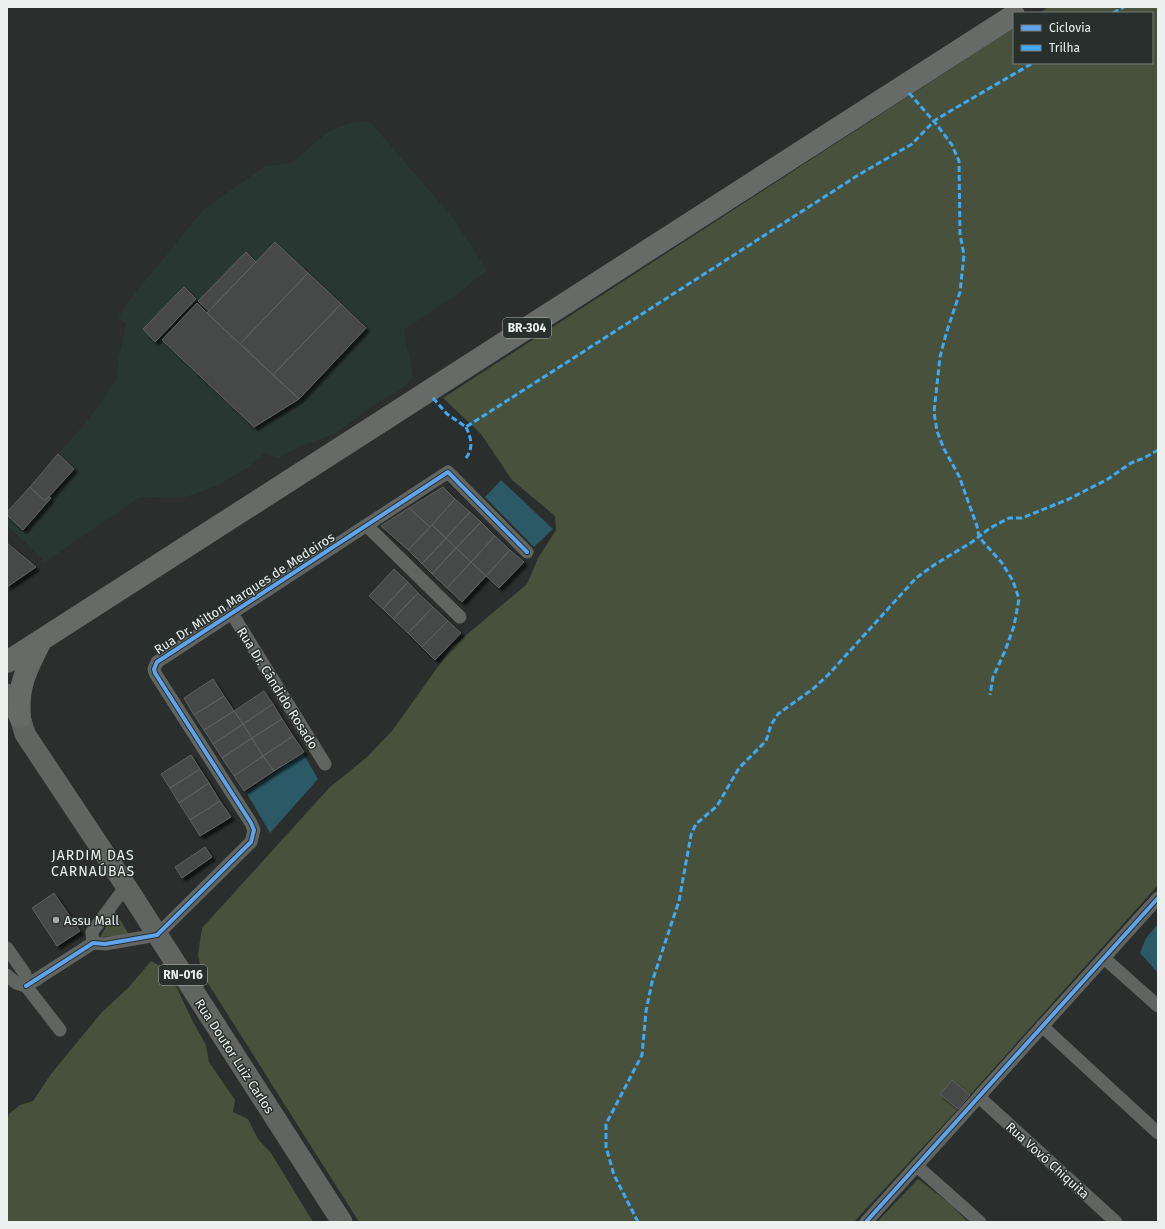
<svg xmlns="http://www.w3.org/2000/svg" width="1165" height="1229" font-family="'Fira Sans',sans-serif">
	<defs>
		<filter id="shadow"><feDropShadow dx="3.5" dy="3.5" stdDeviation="1" flood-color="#0009"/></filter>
	</defs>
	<rect width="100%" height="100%" fill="#2a2e2c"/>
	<path fill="#293732" d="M365 121 372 124 453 218 487 270 456 295 404 330 413 377 400 390 379 402 334 434 301 446 278 458 265 453 247 468 216 486 183 498 140 497 45 562 7 525V512L89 419 116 380 119 357 126 324 118 318 128 302 203 210 265 166 291 163 329 131 348 124Z"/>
	<path fill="#47513b" d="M1048 7H1158V885L970 1095 952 1080 940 1094 958 1109 854 1222H359L202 974 198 954 202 928 330 787 366 758 392 731 452 647 527 584 538 558 556 530 555 516 512 480 481 434 443 398 1014 28V63H1152V13H1039Z
		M115 911 129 935 100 937Z
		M151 961 161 966 167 977 163 983 176 986 192 1020 206 1045 209 1062 235 1100 233 1112 248 1119 258 1139 271 1153 313 1222H7V1120L9 1114 20 1105 33 1101 51 1074 102 1012 128 988Z
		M918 1179 949 1203 968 1222H877Z"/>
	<path fill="#2b5966" d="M501 480 553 529 534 547 485 497Z
		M303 753 318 779 270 833 246 792Z
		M1158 924V973L1140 953 1146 938Z"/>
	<path fill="#474a49" stroke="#5e6160" filter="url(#shadow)" d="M275 242 308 273 240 344 207 313Z
		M246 252 256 262 209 311 198 301Z
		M308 273 341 304 273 375 240 344Z
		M184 287 196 299 155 342 143 329Z
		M197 303 207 313 299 399 254 427 162 340Z
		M341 304 366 328 299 399 273 375Z
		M58 454 74 469 45 501 30 487Z
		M30 487 45 501 49 496 51 498 23 530 7 515V512Z
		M443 487 455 499 430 527 409 508Z
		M455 499 470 512 446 538 432 525Z
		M409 508 430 527 408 550 381 526Z
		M470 512 481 522 456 548 446 538Z
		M481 522 495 536 471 562 456 548Z
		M432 525 446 538 422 564 408 550Z
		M495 536 510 550 486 576 471 562Z
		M446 538 456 548 432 574 422 564Z
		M7 543 36 567 7 587Z
		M456 548 471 562 447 588 432 574Z
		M510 550 524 562 499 588 486 576Z
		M471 562 486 576 462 602 447 588Z
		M394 569 408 582 383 609 369 596Z
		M408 582 418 593 393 619 383 609Z
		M418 593 433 607 408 633 393 619Z
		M433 607 448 621 422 647 408 633Z
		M448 621 461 633 435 660 422 647Z
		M213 679 224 696 194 715 184 698Z
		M264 691 273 704 243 724 234 711Z
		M224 696 234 711 204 730 194 715Z
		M273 704 282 719 252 738 243 724Z
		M234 711 243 724 213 744 204 730Z
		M282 719 293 736 263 756 252 738Z
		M243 724 252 738 222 758 213 744Z
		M293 736 304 752 274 771 263 756Z
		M252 738 263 756 234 776 222 758Z
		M191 755 200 769 170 788 161 774Z
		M263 756 274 771 244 791 234 776Z
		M200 769 209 783 179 803 170 788Z
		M209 783 220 801 190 820 179 803Z
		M220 801 231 817 200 836 190 820Z
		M205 847 212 857 182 878 175 867Z
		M54 893 80 931 57 946 32 908Z
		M952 1080 970 1095 958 1109 940 1094Z"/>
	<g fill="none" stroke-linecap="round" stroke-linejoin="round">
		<path stroke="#606561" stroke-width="13" d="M367 526 460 617
			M231 612 325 764
			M93 943 92 932 126 886
			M7 948 25 974 26 986
			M1104 958 1158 1006
			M7 975 16 983 26 986 60 1030
			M26 986 93 943 105 944 157 935 251 842 254 830 251 823 155 673 154 669 157 662 448 472 527 552
			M1042 1026 1158 1133
			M979 1097 1116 1222
			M917 1166 980 1222
			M866 1222 1158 898"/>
		<path stroke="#606561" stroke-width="21" d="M7 694 20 717 25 734 126 886 342 1222"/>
		<path stroke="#666b68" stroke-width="22" d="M7 662 1014 15
			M20 717C17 686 27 668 41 641"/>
		<path stroke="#3fa9f5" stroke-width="3" stroke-dasharray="6 3" stroke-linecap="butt" d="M1113 13 1124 7
			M909 93 937 125 952 145 959 161 960 234 964 255 960 292 946 334 940 357 934 412 937 431 944 449 959 476 977 526 979 537 1002 563 1013 581 1019 599 1014 626 1005 651 993 677 990 695
			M433 398 447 414 466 427 860 174 912 144 934 121 952 110 1033 63
			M466 458C474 447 471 438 466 427
			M638 1222 614 1175 606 1147V1124L642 1055 646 1011 652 982 679 901 691 835 696 824 717 806 739 768 766 741 771 725 778 714 814 688 828 675 916 578 934 565 972 542 990 528 1009 518H1022L1069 499 1108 479 1131 463 1144 458 1158 450"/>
		<g stroke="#28302d" stroke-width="6">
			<path id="cycleway" d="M26 986 93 943 105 944 157 935 251 842 254 830 251 823 155 673 154 669 157 662 448 472 527 552
				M866 1222 1158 898"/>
		</g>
		<use href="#cycleway" stroke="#60a3ed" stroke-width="4"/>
	</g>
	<circle fill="#a8adab" stroke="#28302d" stroke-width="1.5" cx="56" cy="920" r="4"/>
	<g text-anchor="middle" stroke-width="3" stroke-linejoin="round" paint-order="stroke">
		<g fill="#28302d" stroke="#b1b7b5" stroke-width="1">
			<rect x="503" y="318" width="48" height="20" rx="3"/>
			<rect x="159" y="965" width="48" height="20" rx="3"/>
		</g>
		<g font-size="12" font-weight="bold" fill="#ecf1ef">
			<text x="527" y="332">BR-304</text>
			<text x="183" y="979">RN-016</text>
		</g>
		<g font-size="13" fill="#ecf1ef" stroke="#28302d">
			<text transform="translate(244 593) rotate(-33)" y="5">Rua Dr. Milton Marques de Medeiros</text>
			<text transform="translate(278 688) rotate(58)" y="5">Rua Dr. Cândido Rosado</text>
			<text transform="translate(235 1056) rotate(57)" y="5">Rua Doutor Luiz Carlos</text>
			<text transform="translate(1048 1160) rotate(42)" y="5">Rua Vovó Chiquita</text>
		</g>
		<g font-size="13" fill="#ecf1ef" stroke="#28302d" text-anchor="start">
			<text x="64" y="925">Assu Mall</text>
		</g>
		<g font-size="14" letter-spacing="1" fill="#ecf1ef" stroke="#28302d">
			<text x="93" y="860">JARDIM DAS<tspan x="93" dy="16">CARNAÚBAS</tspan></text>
		</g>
	</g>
	<rect width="1165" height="1229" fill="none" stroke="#ecf1ef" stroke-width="16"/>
	<rect x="1013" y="12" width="140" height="52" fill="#28302d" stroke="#767d7b"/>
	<rect x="1021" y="25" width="20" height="6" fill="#60a3ed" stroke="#767d7b"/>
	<text x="1049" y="32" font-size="12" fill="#ecf1ef">Ciclovia</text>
	<rect x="1021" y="45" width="20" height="6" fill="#3fa9f5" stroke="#767d7b"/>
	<text x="1049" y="52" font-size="12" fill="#ecf1ef">Trilha</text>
</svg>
